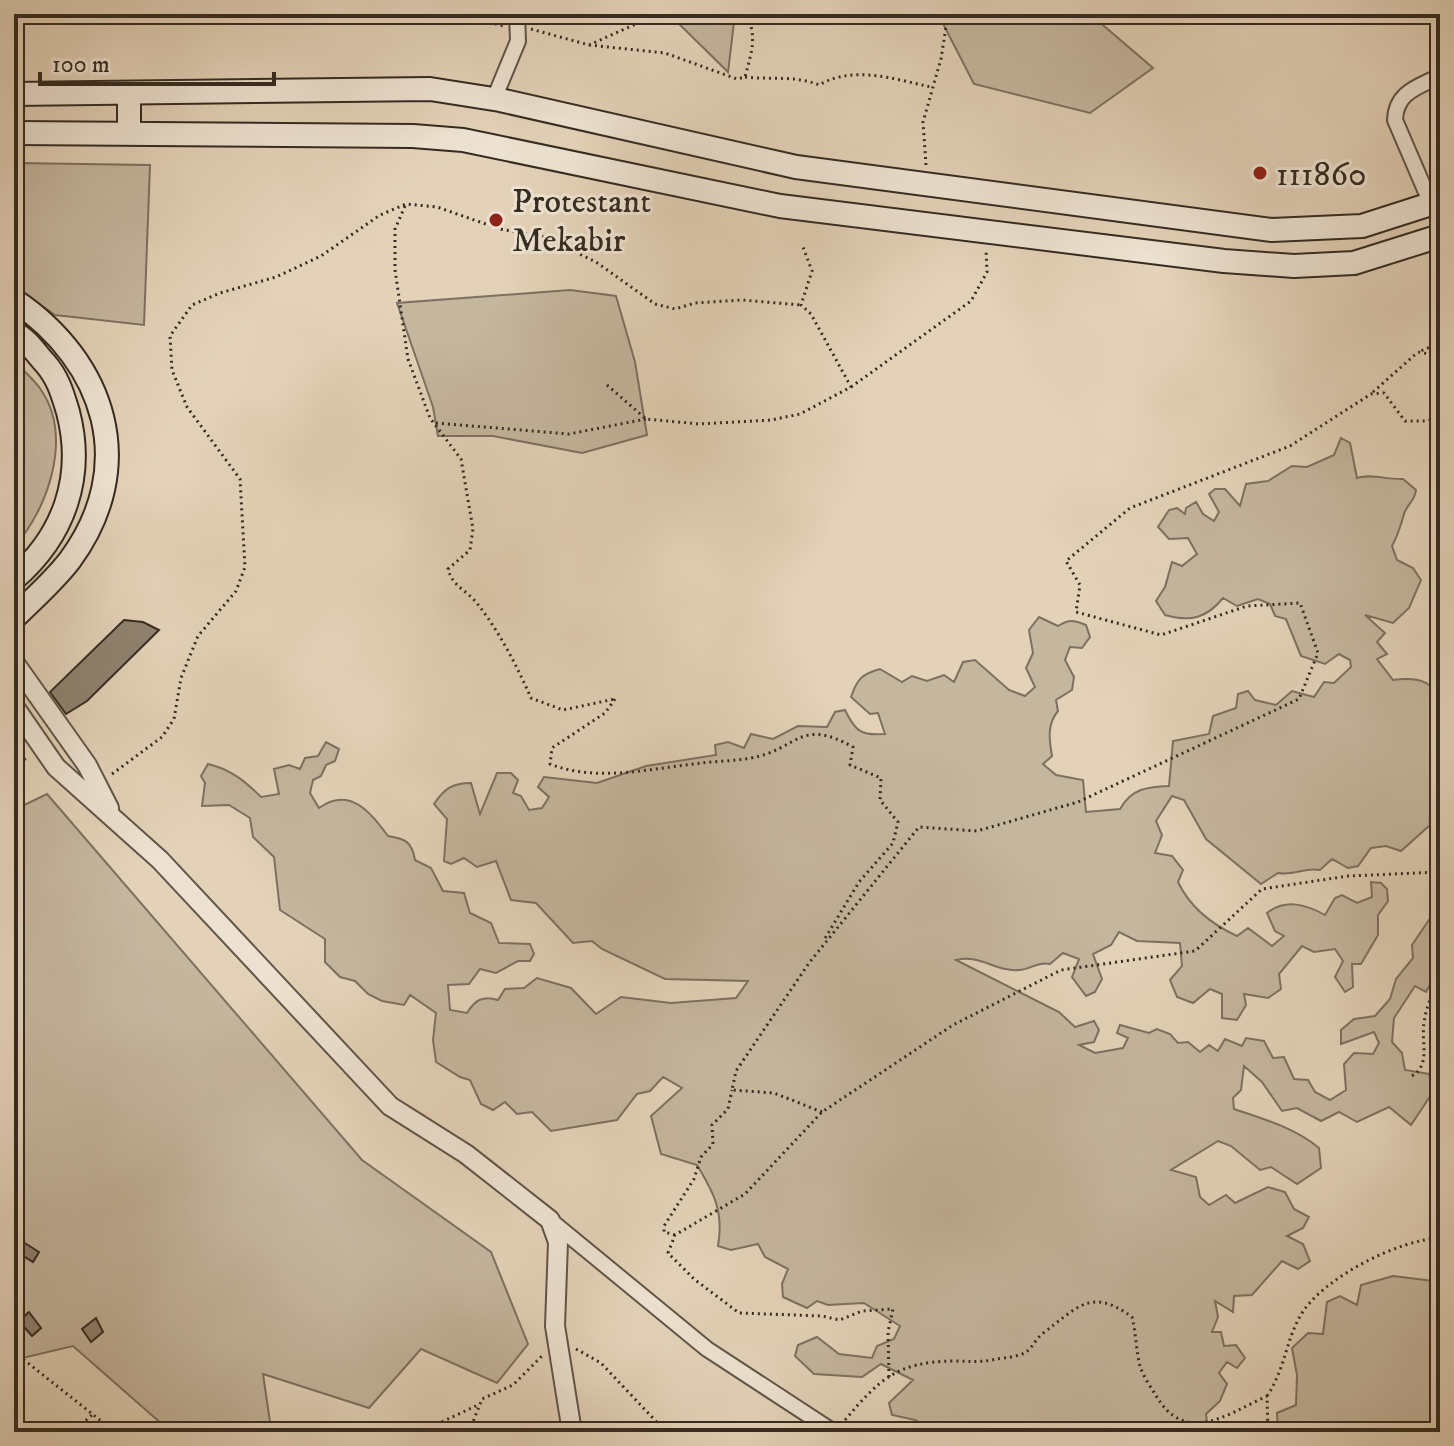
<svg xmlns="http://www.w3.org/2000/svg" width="1454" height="1446" font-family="'IM FELL DW Pica',serif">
	<rect width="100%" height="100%" fill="#e3d2b8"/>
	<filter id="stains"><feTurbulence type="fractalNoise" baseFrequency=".0025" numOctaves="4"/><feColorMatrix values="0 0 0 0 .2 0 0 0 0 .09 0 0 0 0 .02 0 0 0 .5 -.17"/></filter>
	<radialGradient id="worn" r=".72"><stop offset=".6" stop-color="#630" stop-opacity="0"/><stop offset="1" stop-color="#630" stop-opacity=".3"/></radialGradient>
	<path fill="#c5b69e" stroke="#7d7060" stroke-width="2" d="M669 14H735L728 72Z
		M938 14H1090L1153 68 1090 113 974 84Z
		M14 163 150 165 144 325 55 315 14 286Z
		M570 290 616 296 635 362 647 435 582 453 493 436H438L433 407 397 303Z
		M18 365C25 372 33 379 39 387 74 434 49 508 14 547V386L18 378Z
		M1341 438 1350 443 1357 478C1370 473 1388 480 1403 479L1416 490C1415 501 1407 504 1404 514 1401 525 1398 535 1392 546L1397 560 1413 568 1421 580 1409 608 1393 623 1365 615 1385 633 1377 642 1387 654 1377 659 1393 680C1408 678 1431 677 1437 696 1440 704 1443 784 1439 795 1436 807 1428 812 1430 825L1401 851 1386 846 1371 848 1358 866 1348 868 1332 859 1320 870C1304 867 1294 876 1278 873L1261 884 1206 839 1184 800 1172 796 1156 821 1162 835 1155 853 1172 856 1183 870 1178 882C1190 907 1213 925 1237 936L1248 928 1272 946 1284 936 1275 931 1267 913C1286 898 1307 905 1325 915L1335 898 1342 895 1357 903 1372 897 1371 882 1381 883 1387 889 1388 901 1378 915V935L1361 964H1352L1353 987 1345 992 1335 977 1343 961 1335 949 1314 952 1302 946 1279 974 1281 989 1268 998 1244 994 1246 1005 1237 1020 1222 1018V994L1210 989 1193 1003 1177 997 1170 980 1182 966 1180 943 1137 941 1119 932 1111 945 1093 954 1102 979 1095 992 1086 996 1072 977 1079 959 1063 953 1050 964C1038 961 1030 970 1019 970 996 972 980 954 956 960L1059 1012 1075 1027 1094 1021 1099 1030 1094 1042 1079 1045 1095 1053 1123 1048 1128 1038 1117 1033 1120 1025 1149 1033 1157 1029 1170 1034 1178 1043 1188 1042 1200 1052 1209 1045 1218 1051 1225 1039 1242 1046 1246 1038 1264 1041 1273 1058 1284 1057 1294 1079 1308 1080 1315 1092 1330 1100 1346 1090 1344 1064 1354 1053 1373 1054 1379 1043 1374 1032 1341 1044V1030L1354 1019 1375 1016 1390 999 1396 979 1413 958 1412 945 1431 917 1440 916V973L1437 972 1426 992 1415 986 1394 1018 1392 1042 1402 1053 1405 1070 1429 1074 1433 1092 1411 1125 1389 1107 1357 1122 1339 1112 1321 1121 1297 1108 1282 1111 1262 1082 1244 1066 1241 1090 1233 1098 1234 1109C1264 1119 1295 1128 1319 1148L1321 1168 1297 1184 1271 1167 1260 1170 1231 1146 1218 1141 1171 1170 1196 1177 1200 1197 1209 1205 1226 1195 1235 1203 1268 1187 1285 1192 1294 1209 1309 1217 1303 1228 1287 1236 1303 1244 1310 1261 1298 1269 1282 1261 1252 1295 1234 1296 1233 1312 1215 1301 1218 1317 1212 1332H1221L1224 1346 1236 1345 1245 1358 1237 1368 1227 1362 1219 1373 1227 1384 1220 1401 1206 1414 1208 1432H934L915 1420 892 1415 889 1403 913 1380 881 1364 862 1377 814 1374 795 1356 798 1345 817 1337 839 1354 872 1358 877 1346 894 1339 900 1326 864 1303 828 1305 817 1301 807 1308 783 1297 782 1284 788 1269 765 1257 758 1244 731 1250 718 1246C724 1212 714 1193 697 1165L661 1154 651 1116 682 1088 663 1077 650 1091 637 1094 617 1120 551 1131 532 1112 517 1114 505 1102 493 1110 481 1104 470 1080 460 1077 436 1062 433 1040 436 1013 410 995 404 1005 382 1001 368 994 355 981 340 977 325 962V939L280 910 274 857 253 837 250 818 229 805 202 806 205 783 201 776 208 764C230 769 245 781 261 797L279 794 274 769 289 765 300 769 305 758 318 756 326 742 339 749 335 761 326 765 321 776 313 780 310 793 319 808C350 786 370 812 388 836 406 839 412 842 415 860L431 868 443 891 464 893 470 913 491 923 499 943 530 944 534 954 530 961H518L496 973 480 969 469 984 448 985 450 1010 467 1013C475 1000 483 995 498 1000L505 989 524 988 537 978 571 988 596 1014 621 997 671 1003 736 998 748 981 665 979 602 949 592 941 573 943 536 903 511 900 496 861 477 867 464 858 451 864 444 861 447 819 434 804C444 789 452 783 471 783L480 814 497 773H511L518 780 513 793 521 796 529 810 542 808 549 797 538 787 544 777 597 783 646 766 716 755 715 745 728 742 744 748 751 734 773 739 798 726 827 727 835 712 845 710C855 731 861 736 885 734L878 713 870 714 851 697C857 679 862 674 880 669L902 682 912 676 927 681 944 675 954 682 963 662 975 660 1009 690 1025 696 1035 687 1026 668 1033 653 1029 630 1039 617 1058 626C1069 619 1074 620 1086 625L1090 637 1082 648 1070 647 1065 660 1074 677 1072 690 1056 700 1058 711C1047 724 1049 739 1052 756L1043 764 1056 775 1083 780 1086 812 1120 809C1132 788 1147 787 1169 786L1173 741 1209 734 1213 716 1236 708 1238 694 1248 691 1255 700 1276 705 1292 691 1314 697 1324 682 1334 683 1351 667 1350 660 1339 654 1325 664 1301 656 1286 619 1275 616 1270 604 1258 599 1237 606 1223 598C1206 619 1190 622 1165 615L1156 601 1165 587 1172 562 1182 566 1197 554 1188 538 1169 539 1158 527 1169 510 1177 508 1185 514 1186 508 1196 502 1203 514 1214 521 1219 512 1209 494 1215 489H1225L1240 506 1246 484 1268 481 1292 466 1307 467 1334 455Z
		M47 794 362 1160 491 1252 528 1344 497 1383 421 1349 369 1408 263 1374 270 1422 263 1432H171L73 1346 14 1360V810Z
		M1393 1276 1433 1281 1440 1278V1432H1278L1277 1413 1296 1405 1297 1375 1292 1348 1308 1333 1323 1334 1327 1302 1340 1296 1357 1305 1361 1285Z"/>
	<path fill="#8f8270" stroke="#352b22" stroke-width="2" d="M124 620 143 622 159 630 87 701 66 714 50 692Z
		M23 1242 39 1252 33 1262 17 1252Z
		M29 1312 41 1328 32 1336 19 1321Z
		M96 1318 103 1332 91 1342 82 1329Z"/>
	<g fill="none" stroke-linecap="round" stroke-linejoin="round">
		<g stroke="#605548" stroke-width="18">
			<path id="minor" d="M494 99 518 41 517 14
				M1431 204 1395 120C1396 92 1418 87 1440 76
				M550 1220 707 1349 834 1432"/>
		</g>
		<g stroke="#605548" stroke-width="22">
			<path id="tertiary" d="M14 662 87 765 109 808
				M14 706 56 767 160 860 390 1106 466 1154 550 1220 558 1242 555 1326 572 1432"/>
		</g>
		<g stroke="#352b22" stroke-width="26">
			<path id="secondary" d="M129 93V134
				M14 94 430 89 500 100 796 167 1272 230 1362 226 1440 201
				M14 133 413 136 463 140 780 206 1224 261 1294 266 1354 263 1440 236
				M14 300C106 362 139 466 70 560 54 581 32 600 14 618
				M14 333C27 339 35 352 45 363 58 378 62 392 68 412 85 477 64 536 14 579"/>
		</g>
		<path stroke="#352b22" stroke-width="3" stroke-dasharray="2 4" stroke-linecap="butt" d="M181 14H207
			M454 14 504 26
			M531 29 589 45 658 14
			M589 45 665 53 737 79 745 77C751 54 758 36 746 14
			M745 77C771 80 795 75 819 85 853 65 894 79 931 87
			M926 165 923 122 941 59 948 14
			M405 206 395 229V270L408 359 430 418 461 459 473 529 470 550 448 569C453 587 465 589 476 602 499 631 516 664 531 698L563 710 615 699
			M1440 343 1418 352 1440 356
			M607 385 646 419 699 424 771 420 800 414 851 387 811 314 801 305 812 271 803 247
			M851 387 971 301 987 272 986 249
			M1373 392 1418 352
			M436 423 569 434 646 419
			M615 699 605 713 552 748 550 764C598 783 652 768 702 763 718 761 735 761 751 758 799 749 799 717 853 747L850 765 881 778 880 800 898 822 893 843 859 882 824 940
			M14 766 28 757
			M112 774 162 737 174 719 181 678 198 636 236 591 245 567 240 479 187 407 172 370 170 336 192 305 220 293 276 277 321 256 380 215 406 204 437 207 500 229 544 237 596 262 655 304 675 309 695 303 742 300 801 305
			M1412 1076C1431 1065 1421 1042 1424 1023 1426 1008 1431 994 1440 982
			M822 1112 774 1093 732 1090 736 1071 809 963 919 827 977 831 1078 802 1299 699 1318 653 1300 603 1247 606 1161 635 1076 612 1080 585 1066 561 1130 508 1290 446 1371 394 1384 393 1405 421H1428L1440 416
			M675 1235 664 1232V1226L694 1179 701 1157 713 1144 712 1125 728 1109 732 1090
			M576 1349 601 1363 666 1432
			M14 1352 115 1432
			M889 1377 888 1332 893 1309 862 1311 840 1320 822 1316 739 1313 694 1279 668 1253 675 1235 745 1194 822 1112 953 1025 1061 970 1195 951 1262 889 1348 876 1440 872
			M1267 1396C1286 1368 1286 1336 1304 1310 1328 1276 1398 1240 1440 1238
			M845 1420C879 1380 896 1362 953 1361 968 1361 981 1363 996 1359 1004 1358 1018 1357 1026 1352 1032 1348 1036 1339 1042 1334 1078 1307 1091 1287 1132 1317 1136 1333 1136 1351 1140 1366 1143 1376 1150 1386 1155 1394 1185 1446 1224 1416 1267 1396L1268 1432
			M72 1432 92 1415
			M420 1432 478 1405
			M469 1432 482 1399 513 1385 543 1355"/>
		<use href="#minor" stroke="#ede2d1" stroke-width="14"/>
		<use href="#tertiary" stroke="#ede2d1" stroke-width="18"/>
		<use href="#secondary" stroke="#ede2d1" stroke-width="22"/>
	</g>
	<g fill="#8f2418" stroke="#ede2d1" stroke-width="3">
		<circle cx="1260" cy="173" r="8"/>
		<circle cx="496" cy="220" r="8"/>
	</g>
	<g text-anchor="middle" stroke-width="6" stroke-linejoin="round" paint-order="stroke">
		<g font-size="34" fill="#352b22" stroke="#ede2d1" text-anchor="start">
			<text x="1276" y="185">111860</text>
			<text x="512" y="212">Protestant<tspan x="512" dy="39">Mekabir</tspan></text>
		</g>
	</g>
	<rect width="1454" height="1446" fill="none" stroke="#e3d2b8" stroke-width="48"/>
	<rect x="16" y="16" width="1422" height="1414" fill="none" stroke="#352b22" stroke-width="4"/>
	<rect x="24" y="24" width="1406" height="1398" fill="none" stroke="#352b22" stroke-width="2"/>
	<path d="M40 72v12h234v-12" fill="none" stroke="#352b22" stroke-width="4"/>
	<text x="52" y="72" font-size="24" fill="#352b22" stroke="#ede2d1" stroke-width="6" paint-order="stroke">100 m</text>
	<rect width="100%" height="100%" filter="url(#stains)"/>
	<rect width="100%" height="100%" fill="url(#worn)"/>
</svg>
